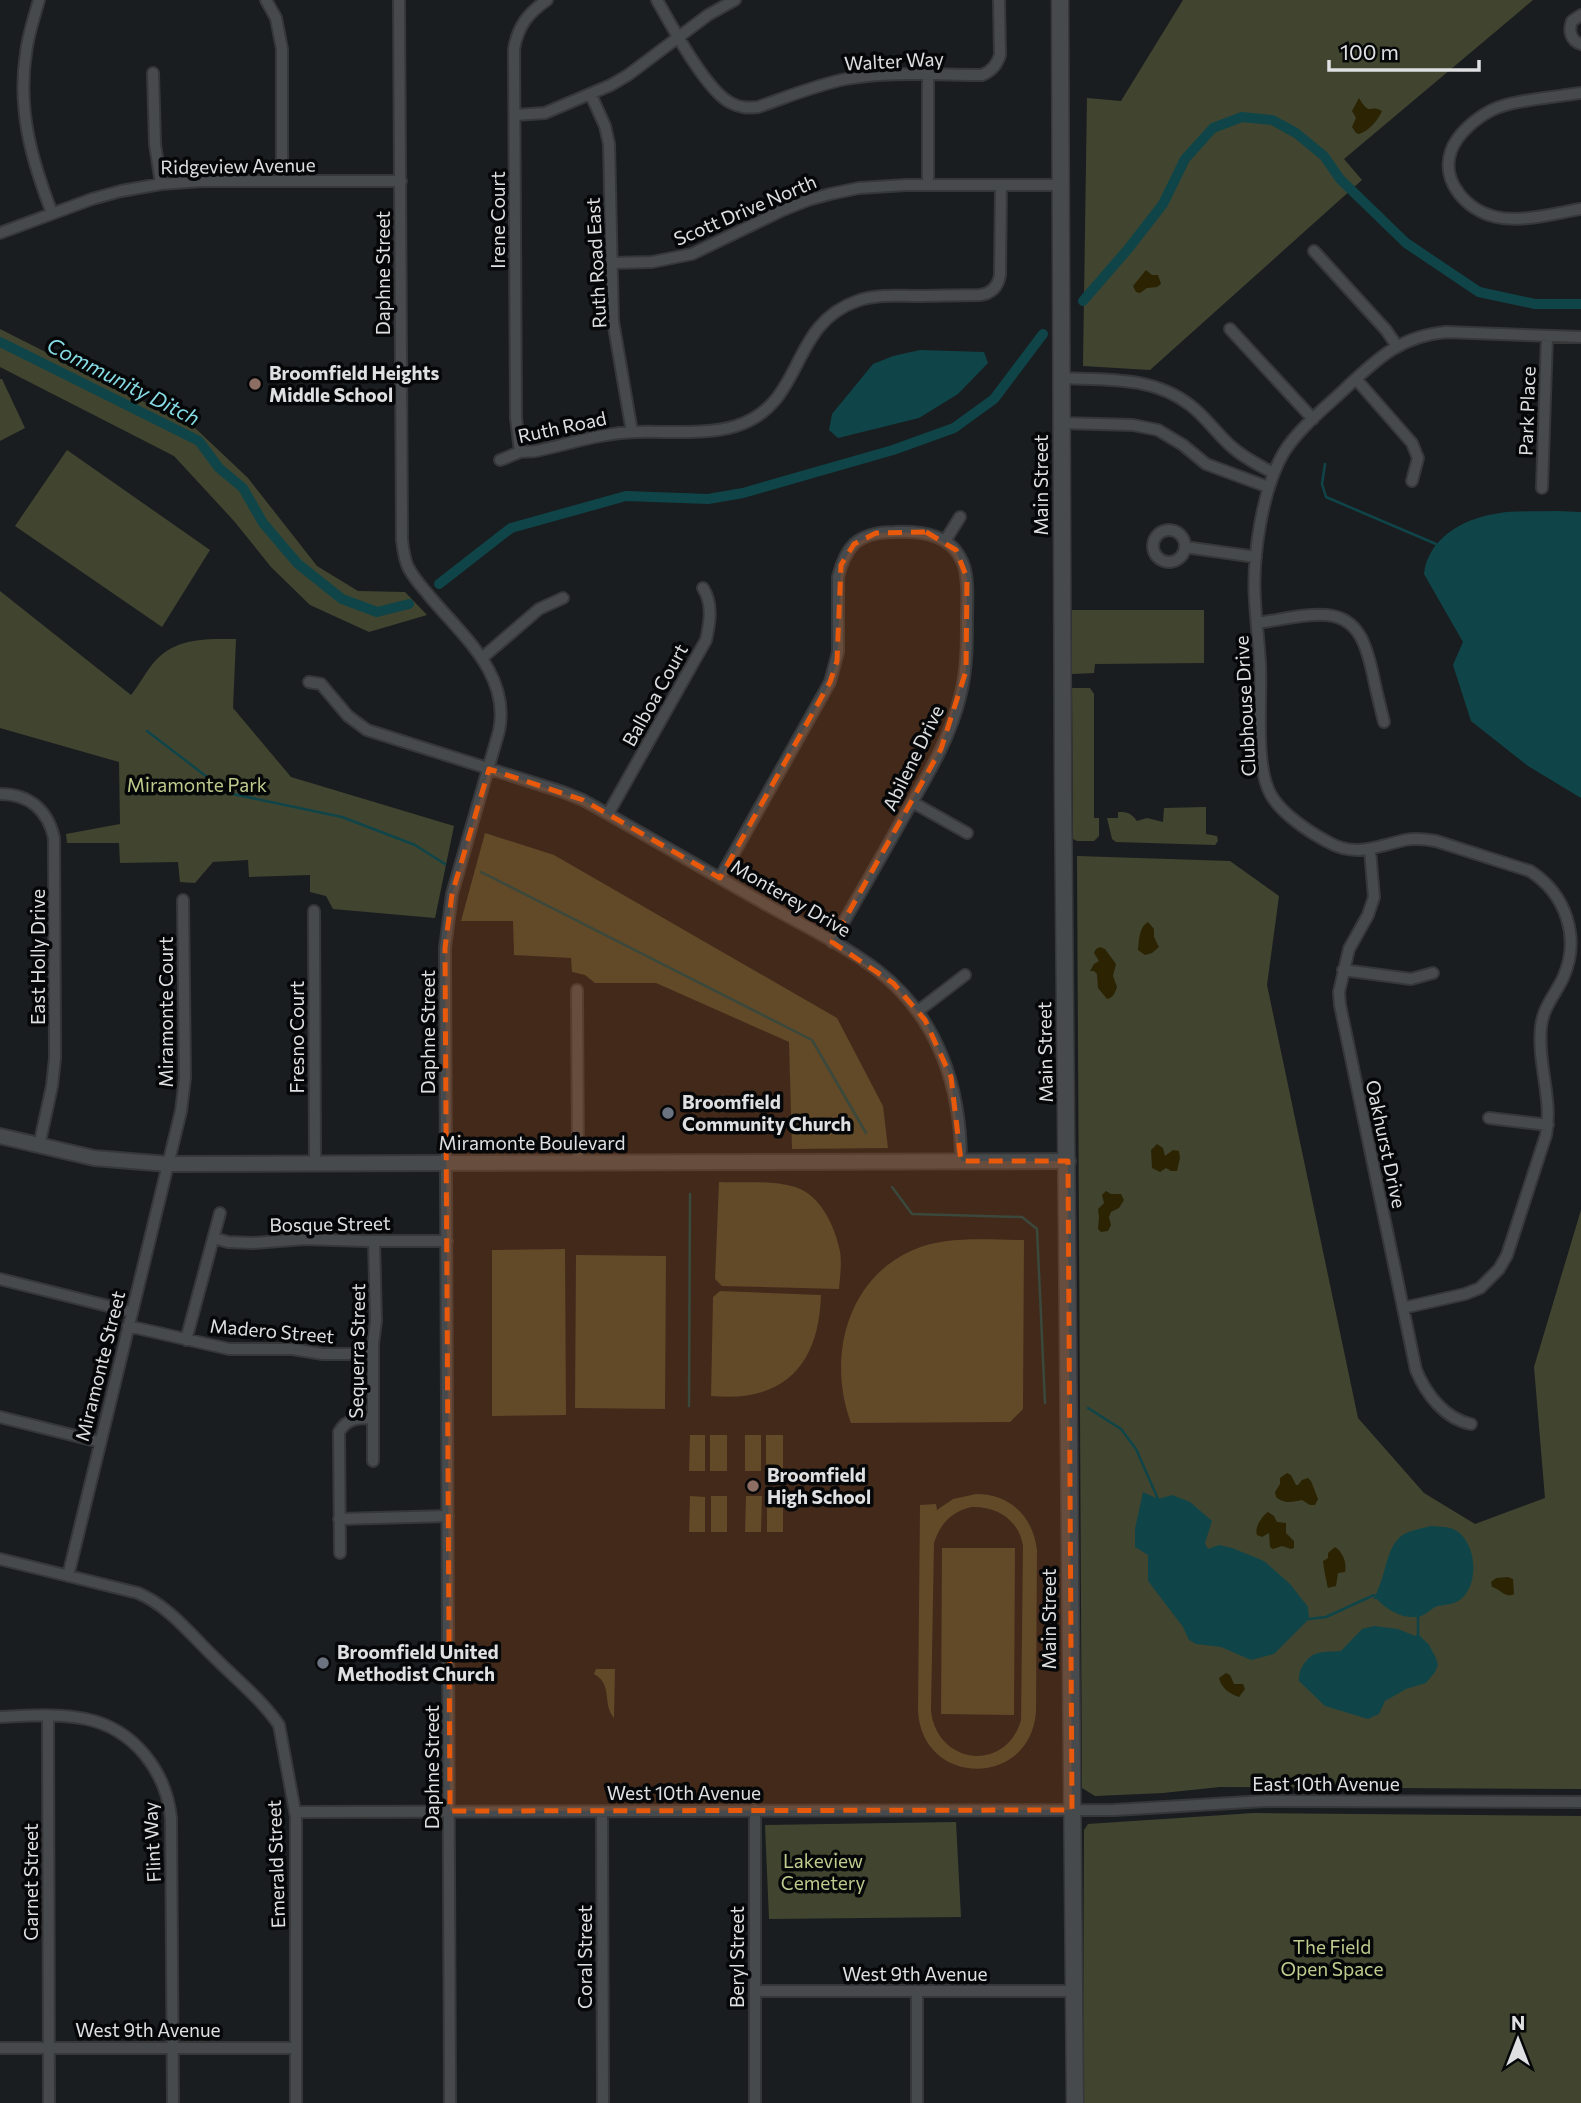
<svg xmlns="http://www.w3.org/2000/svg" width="1581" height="2103" font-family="Commissioner,sans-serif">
	<rect width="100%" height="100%" fill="#1a1d1f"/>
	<path fill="#414530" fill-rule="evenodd" d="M1183 0H1533L1344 159 1362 180 1150 370 1083 366 1087 98 1121 101Z
		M0 329 194 427 248 478 317 566 358 591 405 592 427 615 369 632 310 605 271 567 234 521 174 456 0 367Z
		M0 379H2L25 428 0 441Z
		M67 450 210 550 162 627 15 526Z
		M0 591 131 695C140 684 147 669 157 659 179 637 208 639 236 639L233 708 291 777 454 826 435 918 333 909 326 896 310 892V875L249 877 248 860 213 862 195 883 180 882 178 862 120 863 119 843H67L66 834 120 824 119 762 0 728Z
		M1072 610H1204V663L1095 664 1094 673 1072 674Z
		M1072 688H1090L1094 694V818H1099V836L1094 841H1077L1073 839Z
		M1206 807V834L1217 836 1218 841 1215 845 1116 842 1112 839 1107 818H1118V812C1128 812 1131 813 1137 821L1147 818 1163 822 1164 808Z
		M485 833 554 855 837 1018 883 1106 888 1148 792 1149 789 1042 656 983H595L585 975 572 972 571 958 514 955 513 921H461Z
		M1077 856 1230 861 1279 896 1267 985 1358 1418 1424 1493 1475 1524 1545 1498 1534 1367 1581 1210V1789L1220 1787 1163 1793 1095 1796 1082 1788Z
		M719 1182C744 1183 772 1180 795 1187 821 1195 835 1227 840 1251 842 1263 840 1277 839 1289L722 1286 715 1279Z
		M1024 1240 1023 1409 1010 1422 851 1423C827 1359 846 1279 913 1250 946 1235 989 1240 1024 1240Z
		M565 1249 566 1415 492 1416V1250Z
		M576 1255 666 1256 665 1409 575 1408Z
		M720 1291 821 1295C819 1365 784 1403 711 1396L713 1297Z
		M690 1435H705V1471H689Z
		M710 1435H727V1471H710Z
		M745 1435H761V1471H745Z
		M766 1435H783V1471H766Z
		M976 1494C1011 1494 1033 1517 1037 1550L1036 1712C1030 1789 921 1787 918 1710L920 1505 936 1504 937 1510 953 1499ZM971 1507C997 1506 1019 1520 1023 1546L1021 1720C1006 1773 937 1765 931 1711L934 1543C940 1524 951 1512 971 1507Z
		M690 1496 705 1497V1532H689Z
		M711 1496H727V1532H711Z
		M746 1496H762L761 1532H745Z
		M767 1496H783V1532H767Z
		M942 1548H1015L1014 1715 941 1714Z
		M596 1669H615L614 1718C602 1704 613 1684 594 1674Z
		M1254 1813 1581 1816V2103H1083L1084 1830 1088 1824Z
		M956 1822 961 1917 769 1919 765 1825Z"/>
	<path fill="#2b2302" d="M1359 98C1371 118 1369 103 1382 111 1378 120 1369 131 1359 134L1356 133 1352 127 1356 118 1352 111Z
		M1146 270 1152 275H1158L1161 284 1157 287 1147 288 1140 293 1136 292 1133 286Z
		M1148 922 1154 929V937L1159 947 1152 953 1145 955 1138 950C1139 940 1139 927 1148 922Z
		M1100 947 1105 949 1116 964 1113 976 1117 987C1115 993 1113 998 1107 999L1098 988 1097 974 1094 971H1090L1094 964 1099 961 1094 953 1096 949Z
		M1157 1144 1163 1148 1165 1156 1173 1150 1179 1151 1180 1158 1177 1171H1171L1166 1168 1160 1172 1152 1168 1151 1150Z
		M1106 1191 1111 1194H1121L1124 1200 1119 1208 1111 1212 1109 1217 1111 1225 1108 1231 1101 1232 1098 1229 1099 1217 1098 1209 1104 1203 1102 1195Z
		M1287 1473 1291 1475 1296 1485H1298L1302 1480 1308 1478 1311 1481 1318 1499 1315 1505H1310L1302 1500C1293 1502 1283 1504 1276 1497L1275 1492 1280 1484V1478Z
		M1268 1512 1274 1516 1277 1522 1286 1523V1533L1294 1541V1548L1291 1549 1282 1546 1273 1549 1270 1547 1269 1533 1262 1537 1257 1535C1254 1528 1262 1516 1268 1512Z
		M1335 1547C1343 1552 1347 1563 1345 1572L1338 1573 1336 1586 1328 1588C1327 1585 1323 1563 1323 1561L1328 1558V1553Z
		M1508 1577 1513 1579 1514 1594C1506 1599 1500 1589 1492 1587L1491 1582 1496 1578Z
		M1226 1673 1230 1675 1234 1684H1243L1245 1689 1239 1697C1230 1694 1221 1688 1219 1678Z"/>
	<path fill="#0f4549" d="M920 350 984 352 988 363 958 394 919 418 838 438 829 430 832 414 873 364 893 356Z
		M1556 511 1581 512V798L1528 766 1471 721 1453 665 1463 642 1424 574C1428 539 1462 519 1495 514 1514 510 1536 512 1556 511Z
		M1143 1492 1158 1499 1172 1495 1190 1502 1212 1521 1205 1543 1208 1549 1219 1545 1232 1548 1264 1561 1290 1584 1308 1607 1309 1619 1274 1654 1251 1660 1221 1647 1196 1644 1189 1640 1183 1627 1148 1581V1555L1135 1547V1529Z
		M1431 1526C1439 1527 1450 1526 1457 1531 1477 1545 1479 1584 1461 1599 1453 1606 1443 1604 1435 1607 1430 1610 1426 1614 1421 1616 1406 1621 1386 1610 1377 1599H1373C1375 1596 1377 1593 1378 1589 1386 1573 1386 1551 1399 1538 1407 1530 1421 1529 1431 1526Z
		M1374 1626 1398 1629 1415 1636 1418 1634 1429 1645 1436 1658 1438 1665 1435 1672 1426 1683 1406 1689 1385 1701 1379 1714 1368 1719 1325 1706 1299 1681C1298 1671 1306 1656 1318 1653 1324 1651 1334 1652 1341 1651L1362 1629Z"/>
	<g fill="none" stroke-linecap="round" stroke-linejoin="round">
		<path stroke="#0f4549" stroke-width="2.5" d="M1325 464 1322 484 1326 497 1436 544
			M147 731 228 793 342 817 415 845 445 864
			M481 872 812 1040 866 1133
			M892 1187 912 1214 1022 1217 1037 1229 1045 1403
			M689 1406 690 1194
			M1088 1408 1121 1429 1136 1449 1158 1499
			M1418 1617V1634
			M1309 1619 1326 1617 1374 1595"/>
		<path stroke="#0f4549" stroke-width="10" d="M1083 301 1128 249 1163 204 1185 159 1213 128 1242 117 1272 120 1296 133 1324 156 1340 179 1406 243 1479 292 1535 304H1581
			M0 342 199 441 219 468 243 488 263 523 298 564 342 599 377 612 409 604
			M439 584 511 528 626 496 708 499 743 493 893 450 954 428 994 399 1043 334"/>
		<g stroke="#353739" stroke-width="14">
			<path id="minor" d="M39 0C34 18 28 35 26 53 17 110 32 161 52 213
				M266 0 276 18 282 49V181
				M399 0 402 540C403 549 404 558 408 567 413 577 420 585 427 593 460 634 511 673 499 731L452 894 445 948 450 2103
				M657 0C671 25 707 92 731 103 740 108 748 108 758 107 787 97 816 85 846 79 890 71 937 75 982 75 992 71 997 65 1000 55L999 0
				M1581 15 1572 21C1568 31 1571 41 1581 44
				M153 73 155 144 161 184
				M928 75V185
				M1581 93C1557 97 1512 100 1492 110 1476 118 1457 134 1451 151 1440 182 1468 211 1496 217 1521 223 1556 213 1581 209
				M591 95 605 126 609 144 613 321 632 432
				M515 115 545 113 611 85 628 75 708 15 735 0
				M0 233 92 199 121 191 161 184 202 181H401
				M1314 251 1386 330 1397 346
				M611 263 652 262 692 254 783 210 808 200 830 194 859 188 906 185H1060
				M1230 329 1313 419
				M1061 378C1107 380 1152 376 1190 405 1206 417 1217 434 1232 447 1244 458 1259 465 1273 473
				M1356 379 1412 443 1418 458 1412 481
				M1062 423 1133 425 1158 430 1183 445 1206 464 1268 487
				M520 452 516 418 514 49C518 26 528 13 547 0
				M500 460C507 458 514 454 520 452 525 451 531 452 536 451 569 444 601 433 635 432 665 431 708 435 736 426 806 404 788 325 857 301 876 294 895 296 915 296 936 296 957 295 979 295 991 294 998 287 1000 275L1001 185
				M1542 488 1547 336
				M1153 546a16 16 0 1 1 32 0a16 16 0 1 1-32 0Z
				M945 541 960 517
				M1185 547 1256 557
				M1257 623C1280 620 1305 613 1327 615 1360 618 1367 648 1373 675 1376 690 1380 706 1384 722
				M482 658 539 609 563 598
				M309 682 321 684 348 716 367 730 563 792 583 800C642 833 700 867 758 900 798 923 841 943 877 970 938 1017 961 1087 961 1161
				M0 794C29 794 48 810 54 838L55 1058 52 1086 39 1146
				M912 802 967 833
				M608 814 706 640C710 622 713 604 703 588
				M1370 850 1374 897 1368 915 1349 949 1339 992 1340 1005 1416 1370C1426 1394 1445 1419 1471 1424
				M720 878 830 682 838 652V577C841 565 845 553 854 544 865 534 880 532 894 532 923 531 953 534 964 566 969 582 967 602 967 619 967 644 967 668 961 693 951 738 926 778 903 818 880 859 856 901 832 942
				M314 911 315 1163
				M1343 970 1411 979 1433 973
				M577 990 578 1162
				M918 1011 965 975
				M1489 1118 1548 1125
				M214 1238 228 1242 253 1243 305 1239 366 1241H447
				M0 1279 132 1312
				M1403 1308 1465 1294 1480 1288 1499 1269 1507 1255 1546 1135C1553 1099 1537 1063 1541 1027 1543 1007 1555 995 1563 978 1581 938 1566 894 1530 871L1436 841C1425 839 1415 838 1405 840 1377 846 1356 858 1328 842 1309 832 1282 814 1271 795 1254 765 1262 700 1260 664 1259 643 1256 622 1255 601 1252 558 1262 489 1284 452 1300 427 1326 407 1347 387 1378 358 1401 336 1446 332L1581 337
				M128 1326 229 1349H292L323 1354H373
				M186 1340 220 1213
				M0 1417 100 1442
				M373 1461V1344L376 1321 374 1241
				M339 1519 448 1516
				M340 1553 339 1432C347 1418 358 1418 373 1418
				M0 1559 138 1593C169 1606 192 1636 216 1659 237 1680 262 1700 279 1725L296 1817V2103
				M68 1576 181 1111 185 1078 183 900
				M48 1716 49 2103
				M0 1717C28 1716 58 1713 86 1719 134 1729 166 1771 171 1818L173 2103
				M755 1810V2103
				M602 1811 603 2103
				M296 1812 1114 1810 1265 1801 1581 1802
				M755 1991H1075
				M917 1992V2103
				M0 2048H296"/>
		</g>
		<g stroke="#353739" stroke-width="18">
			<path id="tertiary" d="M0 1136 94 1158 168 1164 1068 1161"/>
		</g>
		<g stroke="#353739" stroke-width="19">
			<path id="secondary" d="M1060 0 1063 793 1075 2103"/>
		</g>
		<use href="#minor" stroke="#474a4c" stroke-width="10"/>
		<use href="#tertiary" stroke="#474a4c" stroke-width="14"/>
		<use href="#secondary" stroke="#474a4c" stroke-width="16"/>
	</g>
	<path fill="#e8590c" fill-opacity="0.2" stroke="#e8590c" stroke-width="5" stroke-dasharray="14 9" stroke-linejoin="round" d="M926 532 956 550 967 578 966 671 941 749 832 942 893 983 925 1020 951 1077 961 1161H1068L1072 1810 450 1811 445 948 452 894 489 769 583 800 720 878 830 682 837 661 841 565 854 544 876 533Z"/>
	<g fill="#8d6e63" stroke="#060708" stroke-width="2.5">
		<circle cx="255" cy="384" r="7"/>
		<circle cx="753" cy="1486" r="7"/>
	</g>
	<g fill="#6b7280" stroke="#060708" stroke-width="2.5">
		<circle cx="668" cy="1113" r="7"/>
		<circle cx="323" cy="1663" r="7"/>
	</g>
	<g text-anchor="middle" stroke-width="7" stroke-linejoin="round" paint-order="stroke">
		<g font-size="19" fill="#dee0e2" stroke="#060708">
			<text transform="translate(894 61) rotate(-3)" y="7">Walter Way</text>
			<text transform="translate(238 166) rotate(-1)" y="7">Ridgeview Avenue</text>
			<text transform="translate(745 210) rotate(-23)" y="7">Scott Drive North</text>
			<text transform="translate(498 220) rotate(-90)" y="7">Irene Court</text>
			<text transform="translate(596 263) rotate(-93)" y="7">Ruth Road East</text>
			<text transform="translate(383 273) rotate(-90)" y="7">Daphne Street</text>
			<text transform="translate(1527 411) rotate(-88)" y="7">Park Place</text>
			<text transform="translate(562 427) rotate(-12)" y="7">Ruth Road</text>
			<text transform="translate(1041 485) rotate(-90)" y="7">Main Street</text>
			<text transform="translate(655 695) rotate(-61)" y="7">Balboa Court</text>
			<text transform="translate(1245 706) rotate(-93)" y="7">Clubhouse Drive</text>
			<text transform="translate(913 758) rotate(-64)" y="7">Abilene Drive</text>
			<text transform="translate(791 898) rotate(30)" y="7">Monterey Drive</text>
			<text transform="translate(38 957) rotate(-90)" y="7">East Holly Drive</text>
			<text transform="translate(166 1012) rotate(-90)" y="7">Miramonte Court</text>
			<text transform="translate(428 1032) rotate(-90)" y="7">Daphne Street</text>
			<text transform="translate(297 1037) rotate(-90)" y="7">Fresno Court</text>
			<text transform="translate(1045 1052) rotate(-91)" y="7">Main Street</text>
			<text x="532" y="1150">Miramonte Boulevard</text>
			<text transform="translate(1386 1144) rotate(78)" y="7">Oakhurst Drive</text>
			<text transform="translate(330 1224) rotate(-1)" y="7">Bosque Street</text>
			<text transform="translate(272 1331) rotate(5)" y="7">Madero Street</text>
			<text transform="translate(357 1351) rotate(-89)" y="7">Sequerra Street</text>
			<text transform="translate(100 1366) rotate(-76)" y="7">Miramonte Street</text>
			<text transform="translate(1049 1619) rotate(-90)" y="7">Main Street</text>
			<text transform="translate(432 1767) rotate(-90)" y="7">Daphne Street</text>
			<text x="1326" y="1791">East 10th Avenue</text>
			<text x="684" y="1800">West 10th Avenue</text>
			<text transform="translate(152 1842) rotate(-93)" y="7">Flint Way</text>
			<text transform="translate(276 1864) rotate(-92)" y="7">Emerald Street</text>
			<text transform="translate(31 1882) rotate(-90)" y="7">Garnet Street</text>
			<text transform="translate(585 1957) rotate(-90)" y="7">Coral Street</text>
			<text transform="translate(737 1957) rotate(-90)" y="7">Beryl Street</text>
			<text x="915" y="1981">West 9th Avenue</text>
			<text x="148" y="2037">West 9th Avenue</text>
		</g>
		<g font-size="19" font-weight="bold" fill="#dee0e2" stroke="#060708" text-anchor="start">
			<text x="269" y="380">Broomfield Heights<tspan x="269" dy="22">Middle School</tspan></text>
			<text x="682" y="1109">Broomfield<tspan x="682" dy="22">Community Church</tspan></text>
			<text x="767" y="1482">Broomfield<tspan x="767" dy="22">High School</tspan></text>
			<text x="337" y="1659">Broomfield United<tspan x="337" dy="22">Methodist Church</tspan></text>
		</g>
		<g font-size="19" fill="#bfcc8d" stroke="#060708">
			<text x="197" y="792">Miramonte Park</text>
			<text x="823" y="1868">Lakeview<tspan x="823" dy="22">Cemetery</tspan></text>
			<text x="1332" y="1954">The Field<tspan x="1332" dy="22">Open Space</tspan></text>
		</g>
		<g font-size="21" font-style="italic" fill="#86dce5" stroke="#060708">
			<text transform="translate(123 382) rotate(27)" y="7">Community Ditch</text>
		</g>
	</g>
	<g transform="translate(1518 2040)" stroke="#060708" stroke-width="5" paint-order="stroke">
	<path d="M0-5L12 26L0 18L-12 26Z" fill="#dee0e2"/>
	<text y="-10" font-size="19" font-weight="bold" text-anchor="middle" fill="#dee0e2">N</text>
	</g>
	<path d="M1329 60v10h150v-10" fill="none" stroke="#dee0e2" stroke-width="3.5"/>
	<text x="1340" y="60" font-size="21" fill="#dee0e2" stroke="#060708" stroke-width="5" paint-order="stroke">100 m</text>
</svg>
